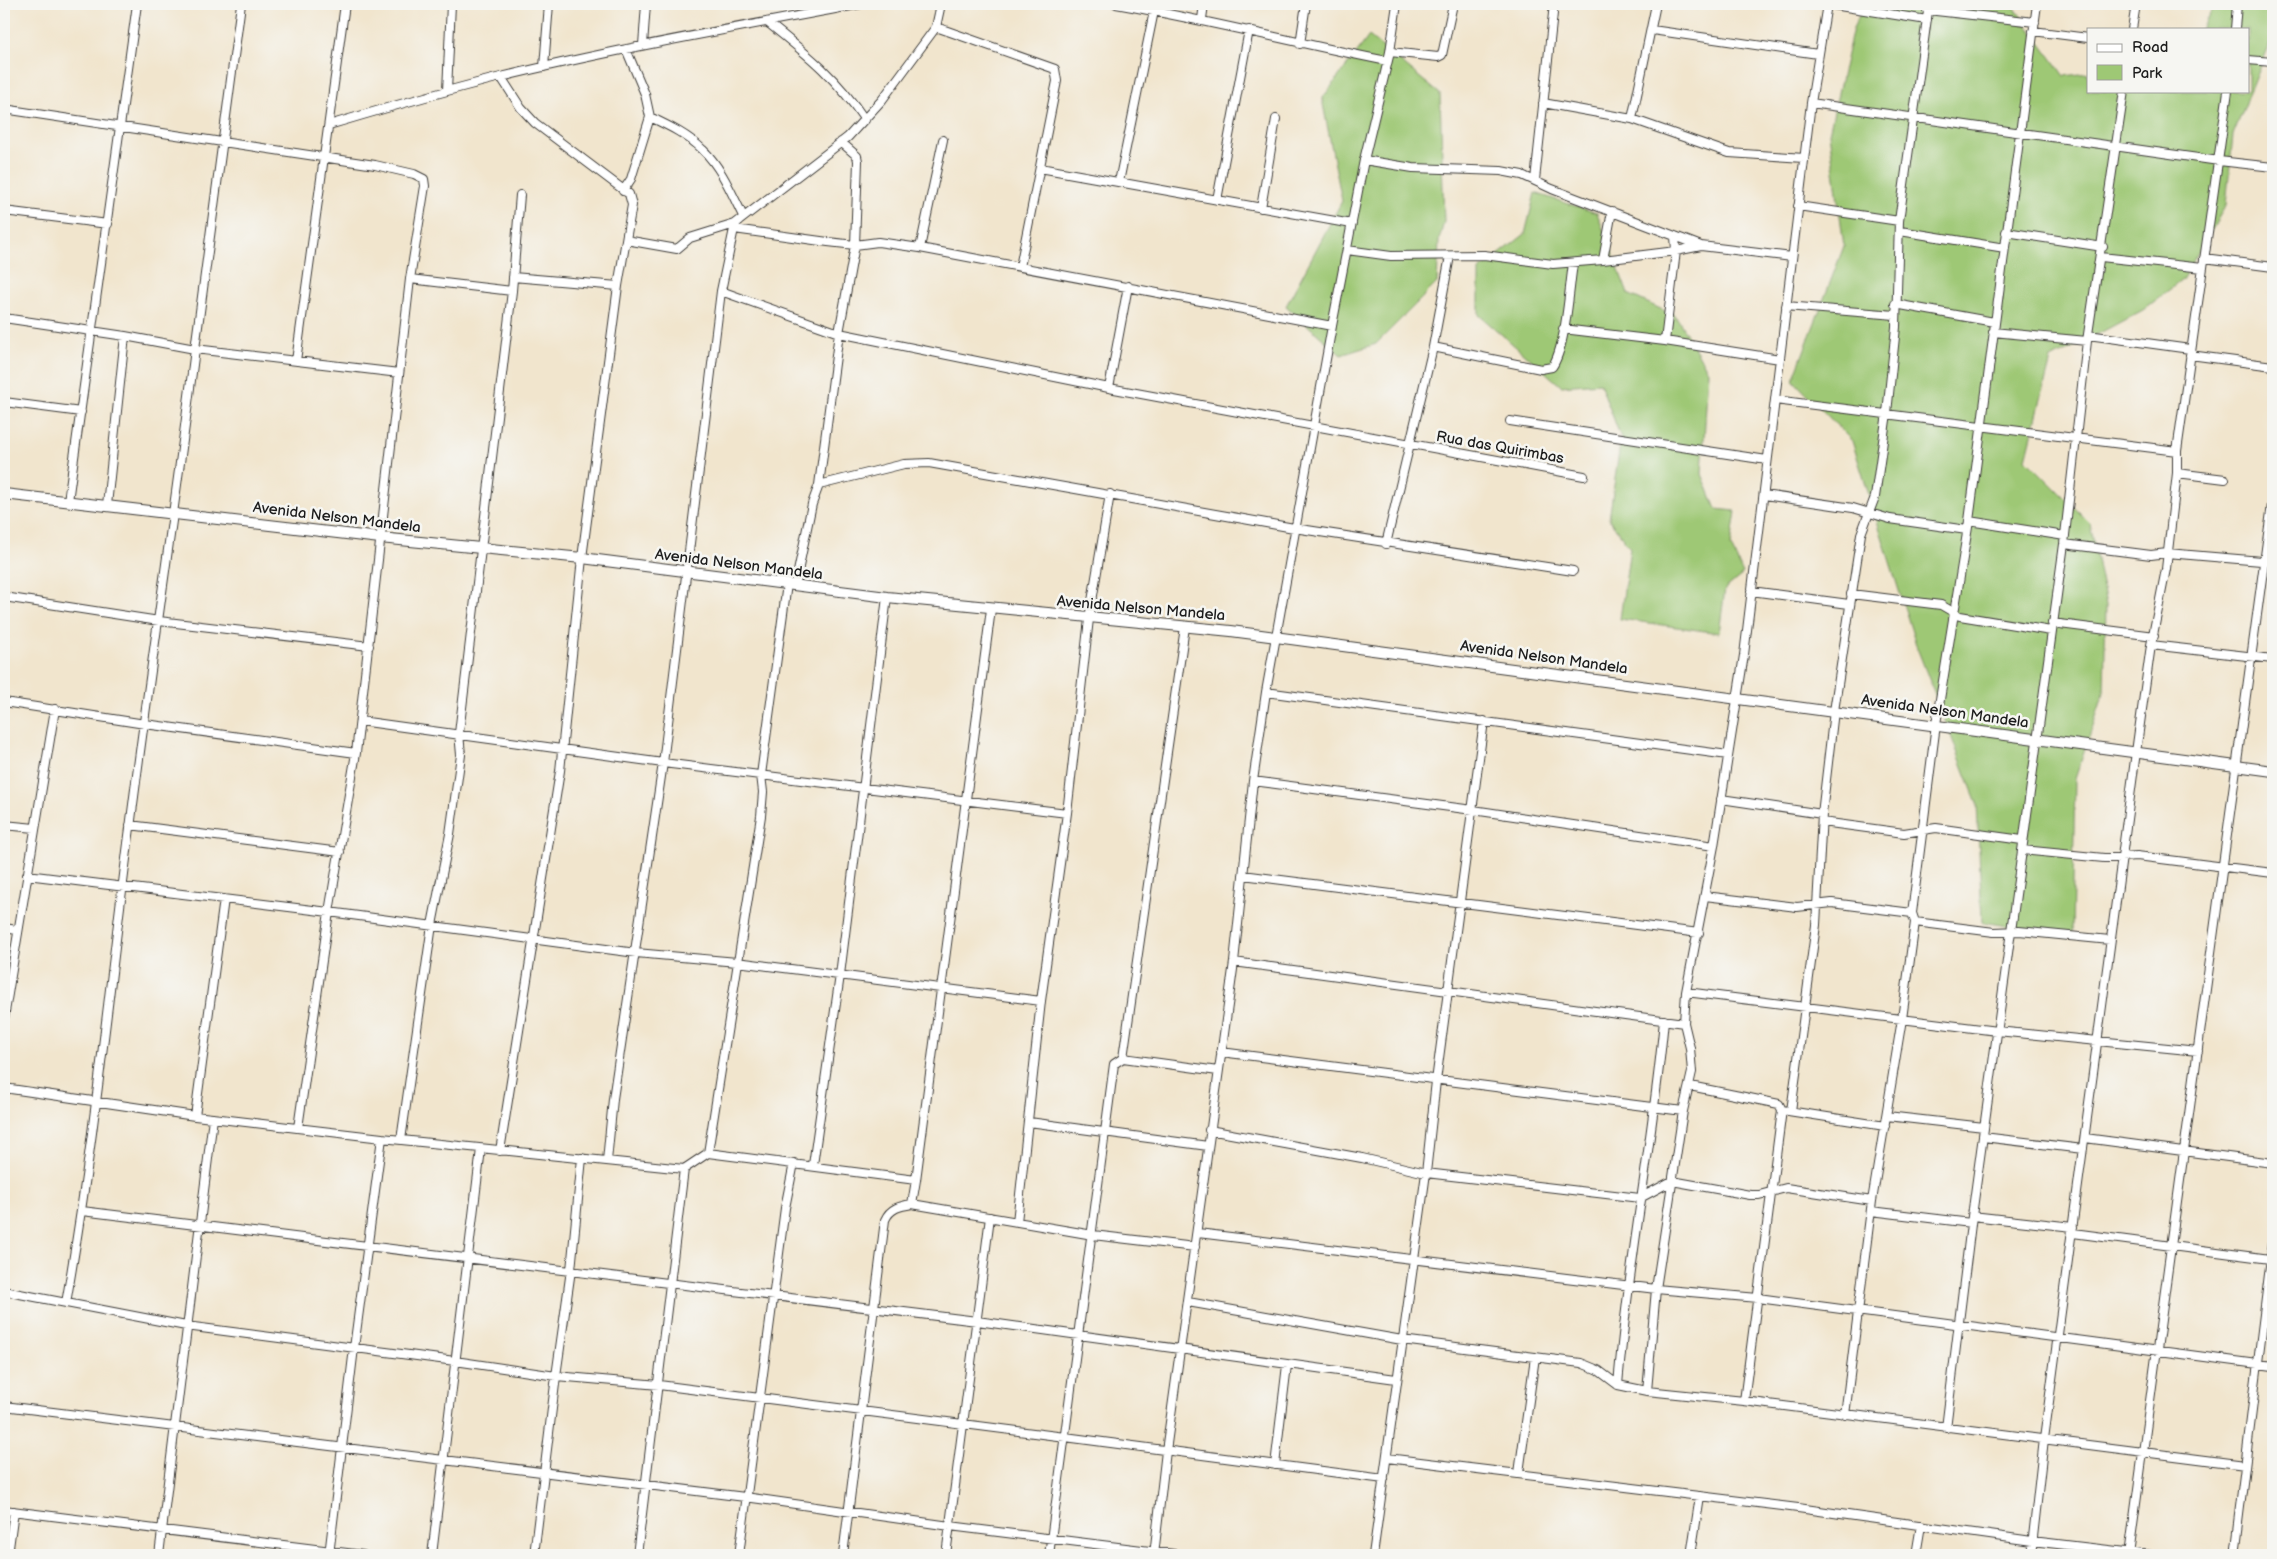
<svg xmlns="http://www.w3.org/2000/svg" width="2277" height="1559" font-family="'Balsamiq Sans',sans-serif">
	<rect width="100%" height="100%" fill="#f6f6f2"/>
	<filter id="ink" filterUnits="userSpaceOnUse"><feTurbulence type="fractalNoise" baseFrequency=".02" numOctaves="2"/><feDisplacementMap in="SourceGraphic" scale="10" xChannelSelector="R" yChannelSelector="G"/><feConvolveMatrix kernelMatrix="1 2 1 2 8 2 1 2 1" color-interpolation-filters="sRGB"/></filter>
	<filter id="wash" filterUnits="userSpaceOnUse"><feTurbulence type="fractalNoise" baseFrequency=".0096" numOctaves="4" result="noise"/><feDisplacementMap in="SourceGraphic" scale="20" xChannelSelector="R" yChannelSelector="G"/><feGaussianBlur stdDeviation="1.12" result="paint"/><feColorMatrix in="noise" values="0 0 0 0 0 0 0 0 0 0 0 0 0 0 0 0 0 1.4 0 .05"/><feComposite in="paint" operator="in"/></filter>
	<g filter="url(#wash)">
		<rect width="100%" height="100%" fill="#f1e5cd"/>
		<path fill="#9ec875" stroke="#5d7248" d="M1865 4H2012L2064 76 2088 73V91H2248V29H2201L2216 4H2273V36L2233 135 2226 205 2182 280 2143 310 2051 359 2026 459 2090 523 2106 605 2104 693 2075 779 2072 936 1982 922 1977 803 1917 648 1852 441 1793 380 1844 246 1829 133 1853 28Z
			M1369 36 1440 94 1444 222 1439 240 1437 283 1376 344 1341 355 1286 306 1342 201 1322 99Z
			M1535 193 1597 213 1628 294 1676 316 1708 371 1702 474 1716 509 1736 511 1731 546 1743 574 1725 589 1719 633 1620 619 1630 548 1609 519 1621 438 1600 383 1561 386 1479 315V270L1525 234Z"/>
	</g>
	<g filter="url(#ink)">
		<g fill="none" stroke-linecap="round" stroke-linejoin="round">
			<g stroke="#3c3a37" stroke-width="10">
				<path id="minor" d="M241 4 195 349 399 373
					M1116 4C1207 20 1296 43 1387 61
					M1827 4 1927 20
					M1927 10 2035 22
					M1202 19 1204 4
					M767 22C808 55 835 76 865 120
					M936 27 1055 69 1057 81 1020 267
					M2132 29 2136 4
					M2235 29 2237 4
					M1652 30 1818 54
					M2033 31 2088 38
					M1300 44 1306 4
					M643 45 646 4
					M1390 52 1438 57 1442 55 1453 4
					M2248 60 2273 62
					M544 67 549 4
					M447 91 451 4
					M1543 103 1632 119 1729 153 1804 158
					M1811 103 2219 161 2273 167
					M4 109 375 165 414 174 424 179 425 186 410 279 356 753 329 912 298 1128
					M650 117C669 126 688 135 703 150 721 167 732 194 743 216
					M1632 119 1656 4
					M329 125C386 108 443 91 501 77 620 48 741 27 861 4
					M1364 160 1413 168 1501 171 1522 175 1552 189 1701 246
					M1040 168 1352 224
					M1535 180 1554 4
					M1119 182 1154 11
					M623 191 631 179 650 117 645 94 626 49
					M1217 200 1249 30
					M1798 206 1899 221
					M1261 208 1276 119
					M4 211 108 224
					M734 229 828 242 855 245 878 242 920 248 1332 326
					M1900 231 2005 248
					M2006 232 2103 247
					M626 240 677 249 690 238 735 224 848 137 882 100 936 27 941 4
					M920 248 943 140
					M1347 250 1391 256 1484 255 1553 264 1603 260 1676 251 1701 246 1792 257
					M2101 257 2203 268
					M2204 258 2273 267
					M1603 260 1612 211
					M513 277 618 286
					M410 279 512 291
					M721 291 839 333 1109 388 1584 476
					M1895 304 1994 322
					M1786 306 1895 315
					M4 318 125 336 195 349C175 509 150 669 130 828 109 987 94 1145 66 1303
					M1563 329 1665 341 1780 359
					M1993 332 2087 341
					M2088 335 2190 349
					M1665 341 1676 251 1675 236
					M1433 347 1541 369 1552 367C1566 347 1569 289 1573 264
					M2190 355 2273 366
					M296 361 345 4
					M1109 388 1128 286
					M1775 400 2177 451
					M4 402 81 412
					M1510 421 1767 460
					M2177 473 2225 479
					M819 485 839 333 855 245 858 161 857 156 841 142
					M1764 495 1853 508 1890 519 1967 530
					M68 501 137 4
					M107 505 125 336
					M1969 521 2065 536
					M1386 544 1433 347 1450 256
					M2064 544 2151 555 2167 553 2273 562
					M795 586 812 504 819 485 904 464 929 463 1294 528 1573 571
					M1751 591 1849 604
					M1851 594 1941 605 1960 616 2051 631
					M4 597 159 621 369 646
					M2052 623 2154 636
					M2151 645 2273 659
					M1266 692 1728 755
					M4 702 145 724 356 753
					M360 721 663 763 1067 813
					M1253 781 1473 810 1714 846
					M1721 799 1822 814
					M1822 822 1904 833 1936 828 2022 840
					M4 825 35 828
					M130 825 340 852
					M2022 850 2104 858 2137 856 2273 873
					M27 875 329 912 636 953 737 962 1041 1001
					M1243 875 1699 933
					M1705 896 1797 907 1832 903 1912 913
					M1915 922 1994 932 2019 931 2110 940
					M4 928 17 930
					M1234 962 1684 1023
					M1686 992 1997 1031 2198 1051
					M4 1018 55 709
					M1221 1052 1683 1111
					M1123 1058 1185 627
					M1690 1086 1779 1104 1782 1110 1885 1126
					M4 1088 195 1116 382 1138 684 1169 708 1153 916 1180 991 609
					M1791 1111 1816 925 1822 814 1834 711 1861 534 1875 497 1887 413 1896 327 1899 221 1929 4
					M195 1116 224 899
					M1887 1116 1984 1127
					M1029 1122 1208 1146
					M1209 1130 1362 1158 1426 1173 1640 1198 1672 1181 1750 1195H1759L1786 1188 1872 1201
					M1983 1137 2083 1149
					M2085 1138 2273 1163
					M401 1140 432 925 450 834 461 755 459 733 512 291 520 195
					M500 1151 560 771 582 558 618 286 632 205 629 194 535 123 521 108 501 77
					M708 1153 761 816 763 792 761 775 787 584
					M607 1161 613 1099 663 763 721 291 735 224
					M813 1165 840 975 887 597
					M916 1180 912 1204 1093 1235 1195 1247
					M82 1211 977 1321 1396 1379
					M1871 1211 1971 1223
					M1972 1216 2073 1227
					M1017 1222 1041 1001 1067 813 1089 619 1110 494
					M1198 1233 1656 1289 1758 1298 2273 1366
					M2073 1233 2270 1259
					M4 1291 186 1326 455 1361 556 1376 659 1385 1065 1437 1384 1479
					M1188 1302 1402 1340 1581 1363 1598 1370 1618 1385 1647 1391 1744 1401 2245 1465
					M1618 1385C1628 1263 1653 1142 1664 1020
					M1647 1391 1656 1289 1683 1111 1692 1072 1690 1048 1684 1023 1686 992 1714 846 1744 655 1811 103 1827 4
					M1744 1401 1782 1110
					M4 1406 745 1497 950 1526 1182 1555
					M1845 1415 1872 1201 1902 1019 1915 922 1912 913 1936 724 1969 521 2037 4
					M1946 1428 1972 1216 2064 544 2087 341 2124 91
					M1387 1458 1798 1508 2032 1541 2151 1555
					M1275 1465 1287 1365
					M1519 1473 1535 1357
					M4 1510 363 1555
					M8 1555 14 1511
					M159 1555 213 1118
					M329 1555 354 1348 382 1138
					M432 1555 481 1149
					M534 1555 556 1376 571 1270 582 1158
					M637 1555 684 1169
					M739 1555 785 1208 794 1163
					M843 1555 885 1220C890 1208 900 1206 912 1204
					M946 1555 990 1217
					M1049 1555 1114 1064 1123 1058 1218 1071
					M1154 1555 1166 1451 1234 962 1253 781 1266 692 1332 326 1364 160 1390 52 1397 4
					M1373 1555 1426 1173 1436 1081 1484 721
					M1691 1555 1700 1496
					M1916 1555 1921 1525
					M2031 1555 2044 1439 2136 752 2151 645 2166 569 2177 473V451L2228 91
					M2129 1555 2273 497
					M2234 1555 2273 1242"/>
			</g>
			<g stroke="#3c3a37" stroke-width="12">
				<path id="tertiary" d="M4 494 380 538 582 558 887 597 1231 631 2273 771"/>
			</g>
			<use href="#minor" stroke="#fff" stroke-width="8"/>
			<use href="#tertiary" stroke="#fff" stroke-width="10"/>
		</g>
	</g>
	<g text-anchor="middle" stroke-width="5" stroke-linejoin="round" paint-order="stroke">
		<g font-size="15" fill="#1c1c1c" stroke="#f6f6f2">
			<text transform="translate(1500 447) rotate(10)" y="5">Rua das Quirimbas</text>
			<text transform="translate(337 517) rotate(7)" y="5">Avenida Nelson Mandela</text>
			<text transform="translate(739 564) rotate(7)" y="5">Avenida Nelson Mandela</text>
			<text transform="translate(1141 608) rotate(5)" y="5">Avenida Nelson Mandela</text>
			<text transform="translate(1544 657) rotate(8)" y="5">Avenida Nelson Mandela</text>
			<text transform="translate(1945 711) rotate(8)" y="5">Avenida Nelson Mandela</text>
		</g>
	</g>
	<rect width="2277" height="1559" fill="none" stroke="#f6f6f2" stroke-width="20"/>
	<rect x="2087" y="28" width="162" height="65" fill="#f6f6f2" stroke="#9f9f9c"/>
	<rect x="2097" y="44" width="25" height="8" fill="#ffffff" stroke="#9f9f9c"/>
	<text x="2132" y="52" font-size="15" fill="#1c1c1c">Road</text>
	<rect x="2097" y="65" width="25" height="15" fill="#9ec875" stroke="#9f9f9c"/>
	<text x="2132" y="78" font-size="15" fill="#1c1c1c">Park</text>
</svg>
